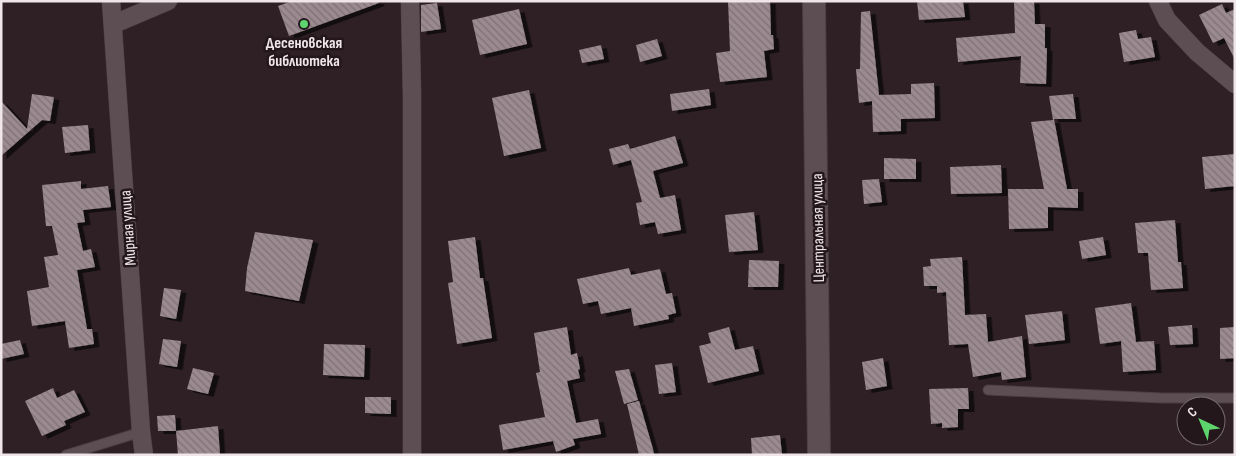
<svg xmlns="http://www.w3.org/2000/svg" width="1236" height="456" font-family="'Sofia Sans Condensed',sans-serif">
	<defs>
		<pattern id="building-back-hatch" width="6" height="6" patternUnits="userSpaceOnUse" patternTransform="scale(1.25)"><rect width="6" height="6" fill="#9b8a90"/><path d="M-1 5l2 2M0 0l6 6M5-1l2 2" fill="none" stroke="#7e7276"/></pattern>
		<filter id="shadow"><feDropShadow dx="5.5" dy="3" stdDeviation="0" flood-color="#0009"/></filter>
	</defs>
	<rect width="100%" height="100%" fill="#2e2025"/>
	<path fill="url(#building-back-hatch)" filter="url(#shadow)" d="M292 1H378L379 3 289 36 278 6Z
		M728 1H770L771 35H773L774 49 764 51 767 77 720 82 716 53 730 51Z
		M917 1H963L965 17 919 20Z
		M1014 1H1034L1035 24H1045V48H1047L1046 84 1020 83 1021 56 958 62 956 38 1015 33Z
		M437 3 441 29 421 32V5Z
		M1222 4 1226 13 1235 9V60L1224 38 1213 43 1199 15Z
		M519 9 527 44 480 55 472 20Z
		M870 11 879 95 911 94V84L934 83 935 118 901 119V131L873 132 872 101 859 103 856 69H860L861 12Z
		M1136 30 1138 39 1151 37 1155 57 1124 62 1119 33Z
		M657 39 662 56 640 62 636 45Z
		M601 45 604 59 582 63 579 50Z
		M709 89 711 105 672 111 670 94Z
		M529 90 541 148 504 156 492 98Z
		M32 94 54 97 50 121 42 120 1 156V101L27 129Z
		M1073 94 1076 119H1054L1067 189H1078V208L1048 207V228L1009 229 1008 189H1044L1031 122 1053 120 1049 96Z
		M88 125 90 150 65 153 62 127Z
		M675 136 683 163 653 171 660 198 675 195 681 230 658 234 655 222 640 225 636 203 642 202 631 160 613 165 609 149 628 144 630 149Z
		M1235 154V186L1205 189 1202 157Z
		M884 158 916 159V179H884Z
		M1001 165 1002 193 951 194 950 167Z
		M879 179 882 202 864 204 862 180Z
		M81 181V189L108 186 111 207 83 210 85 222 77 223 83 251 91 249 95 267 77 270 87 329H92L94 344 69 348 65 321 32 326 27 291 49 287 44 257 58 255 52 226H46L42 185Z
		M754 212 758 250 729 252 725 215Z
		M1175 220 1178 262H1181L1183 288 1151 290 1148 253H1138L1135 223Z
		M255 232 313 240 299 301 245 291 247 268Z
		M475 237 480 278H483L492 338 457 344 448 283 453 282 448 241Z
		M1103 237 1106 255 1082 259 1079 241Z
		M962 257 965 315 986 314 988 342 1022 336 1026 377 1002 380 1001 372 973 377 968 344 949 345 946 292 937 293V286H924L923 267 931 266 930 259Z
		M749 260 779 261 778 287H748Z
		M629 268 631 275 660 269 666 294 672 293 676 313 668 315 669 319 634 326 631 308 601 314 598 301 583 304 577 279Z
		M164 288 181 290 176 319 160 316Z
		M1131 303 1136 342 1154 341 1156 370 1123 372 1121 341 1100 344 1095 308Z
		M1062 311 1065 340 1029 344 1025 315Z
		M1192 325 1193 344 1170 345 1168 327Z
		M567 327 571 355 577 353 580 369 578 370 580 378 567 381 576 423 598 419 601 434 573 439 575 445 556 452 553 441 503 450 499 425 545 417 536 373 540 372 534 333Z
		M729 327 735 350 753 346 759 371 708 383 699 346 711 343 708 333Z
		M1235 327V358L1220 359V328Z
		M163 339 181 341 177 367 159 364Z
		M20 340 24 354 1 359V344Z
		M324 344 365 345 364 377 323 375Z
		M883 358 887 386 866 390 862 362Z
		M672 363 676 392 659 394 655 365Z
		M193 368 214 373 208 394 187 389Z
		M629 369 638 400 624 404 615 371Z
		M53 388 57 398 74 390 85 412 64 421 66 425 42 436 25 401Z
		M968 388 969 409H958V427L942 428V423L931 424 929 389Z
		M365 397H391V414L365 413Z
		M639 401 653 449 654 455H639L627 404Z
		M175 415 176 431H158L157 416Z
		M218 426 220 455H178L176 431Z
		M780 435 782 455H752L751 438Z"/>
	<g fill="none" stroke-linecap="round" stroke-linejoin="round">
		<g stroke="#4a3f43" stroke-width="11">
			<path id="service" d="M988 390 1162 398H1235
				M66 455 141 432"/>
		</g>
		<g stroke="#4a3f43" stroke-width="19">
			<path id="minor" d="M111 1 141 432 144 455
				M410 1 412 96V455
				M1158 1 1167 20 1197 52 1235 84
				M114 24 168 1"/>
		</g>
		<g stroke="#4a3f43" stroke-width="24">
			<path id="tertiary" d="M814 1 819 455"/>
		</g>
		<use href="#service" stroke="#5d4e53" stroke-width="9"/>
		<use href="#minor" stroke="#5d4e53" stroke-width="18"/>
		<use href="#tertiary" stroke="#5d4e53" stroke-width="22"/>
	</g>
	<circle fill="#5ed56c" stroke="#24171c" stroke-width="2" cx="304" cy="24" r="5"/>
	<g text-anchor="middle" stroke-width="5" stroke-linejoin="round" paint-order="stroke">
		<g font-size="16" font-weight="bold" fill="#f0e6e9" stroke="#24171c">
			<text x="304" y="48">Десеновская<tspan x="304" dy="18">библиотека</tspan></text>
		</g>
		<g font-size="16" fill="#f0e6e9" stroke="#24171c">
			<text transform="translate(127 228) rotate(-94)" y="6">Мирная улица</text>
			<text transform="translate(817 228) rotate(-91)" y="6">Центральная улица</text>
		</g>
	</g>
	<rect width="1236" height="456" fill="none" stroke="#f0e6e9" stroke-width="5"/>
	<g transform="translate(1201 421) rotate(316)"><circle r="24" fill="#24171c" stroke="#766a6e"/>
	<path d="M0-4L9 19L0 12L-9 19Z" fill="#5ed56c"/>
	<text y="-8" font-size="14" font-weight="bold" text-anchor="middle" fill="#f0e6e9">С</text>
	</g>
</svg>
